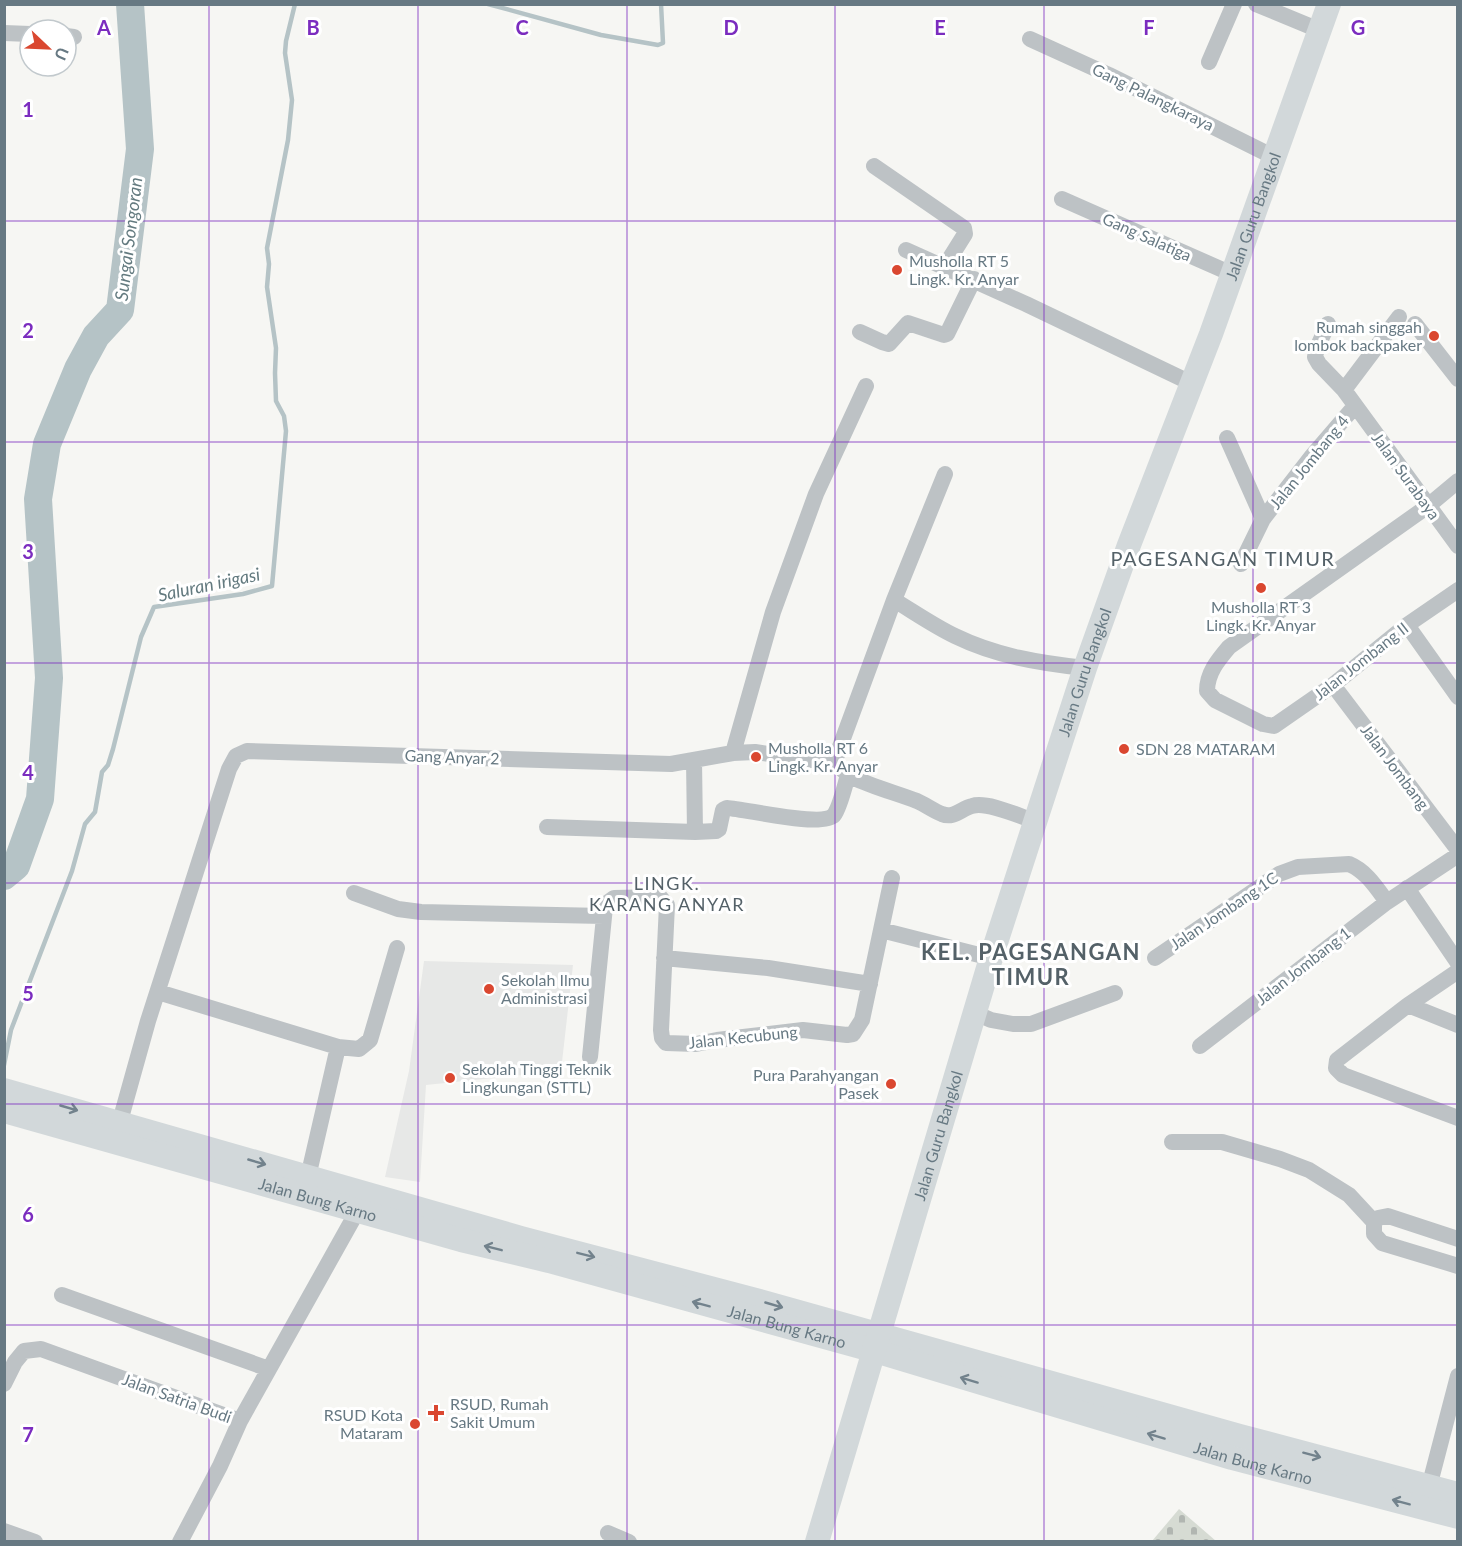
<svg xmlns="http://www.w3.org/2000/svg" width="1462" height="1546" font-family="Lato,sans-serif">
	<defs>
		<pattern id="cemetery-stones" width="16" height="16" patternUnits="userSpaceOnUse" patternTransform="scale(1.5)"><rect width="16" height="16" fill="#d6dbd3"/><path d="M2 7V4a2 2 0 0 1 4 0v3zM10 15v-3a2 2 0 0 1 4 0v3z" fill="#b1b6b1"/></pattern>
	</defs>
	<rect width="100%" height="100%" fill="#f6f6f3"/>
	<path fill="#e7e8e7" d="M424 961 573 965 561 1071 426 1085 420 1182 385 1177 409 1071Z"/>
	<path fill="url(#cemetery-stones)" d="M1179 1509 1216 1541H1152Z"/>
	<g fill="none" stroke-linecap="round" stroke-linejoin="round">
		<path stroke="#b5c3c6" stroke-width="4.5" d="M488 4 601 35 658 45 663 43 661 4
			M4 1065 11 1030 72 871 85 824 95 812 102 772 108 765 113 749 141 637 154 607 243 594 272 586 286 431 284 416 276 401 275 373 276 348 267 287 269 264 267 248 288 140 292 100 285 53 286 41 295 4"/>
		<path stroke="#b5c3c6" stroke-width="28" d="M4 876 16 866 40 799 49 678 38 499 47 444 78 369 96 336 120 310 140 149 130 4"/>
		<path stroke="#bdc2c5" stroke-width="16" d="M1256 4 1319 30
			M4 33 30 34
			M66 36 74 37
			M1030 39 1109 75 1274 157
			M1209 62 1234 4
			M874 166 964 228 965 234 945 266
			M1062 199 1232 274
			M906 250 1026 304 1191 383
			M1328 324 1317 348 1315 357 1319 364 1344 390 1458 546
			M1415 324 1458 379
			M860 332 882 342 889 344 908 323 944 335 947 334 974 279
			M1344 390 1399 317
			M1227 438 1263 519
			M1458 481 1428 506 1229 647C1218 660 1207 673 1207 691L1215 700 1263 724 1274 726 1333 685 1407 625 1458 590
			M1241 564 1263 519 1312 456 1355 406
			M894 600C914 612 934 626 955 636 996 656 1039 663 1085 668
			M1407 625 1458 697
			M1333 685 1458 850
			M733 753 773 612 816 494 866 386
			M694 760 695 832
			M834 763 894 600 945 474
			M547 827 695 832 716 831 719 829 723 810 727 808C746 809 822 828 834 815 840 807 845 785 848 775
			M1407 888 1458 963
			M354 893 398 909 421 912 604 916
			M881 930 991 958
			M664 958 768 968 870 984
			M1155 958 1279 874 1298 867 1349 864C1366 871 1376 887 1387 902
			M1458 971 1408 1005 1337 1060 1336 1068 1343 1075 1458 1118
			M158 992 338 1047 359 1049 370 1040 397 948
			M1408 1005 1458 1025
			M975 1013 991 1020 1013 1024H1031L1115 993
			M1200 1046 1387 902 1458 855
			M590 1057 605 907 607 903 614 898 660 897 667 905 661 1030 662 1038 666 1043 696 1044 717 1040 803 1030 847 1035 853 1034 862 1020 892 878
			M117 1132 148 1021 229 769 236 756 247 751 671 764 733 753 755 752 834 763C841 767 845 773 852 777 873 787 896 793 917 801 926 805 934 811 942 814 954 819 962 808 972 806 987 801 1019 816 1034 821
			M1172 1142H1222L1280 1159 1309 1170 1349 1195 1374 1222
			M308 1177 338 1047
			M1458 1239 1388 1216 1378 1218 1374 1222V1234L1382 1243 1458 1266
			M62 1295 269 1369
			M4 1384 15 1362 24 1351 41 1349 240 1421 358 1210 360 1201
			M1429 1487 1458 1376
			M4 1531 35 1542
			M608 1533 629 1542
			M180 1542 220 1466 240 1421"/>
		<g stroke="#d2d8da" stroke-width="24">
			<path d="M4 1090 521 1238 767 1303 1240 1436 1458 1494"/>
			<path id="s1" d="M4 1111 461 1240 549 1261 875 1351 1232 1458 1458 1517"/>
			<path id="s2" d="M817 1542 991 958 1085 668 1129 545 1211 334 1329 4"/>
		</g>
	</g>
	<defs><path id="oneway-shaft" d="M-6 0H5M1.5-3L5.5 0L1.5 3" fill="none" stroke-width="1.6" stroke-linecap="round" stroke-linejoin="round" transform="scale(1.5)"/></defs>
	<g stroke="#72828c">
		<use href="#oneway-shaft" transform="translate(69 1108) rotate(16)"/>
		<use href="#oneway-shaft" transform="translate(257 1162) rotate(16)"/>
		<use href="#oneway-shaft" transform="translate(493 1248) rotate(-166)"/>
		<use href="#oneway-shaft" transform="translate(586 1255) rotate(14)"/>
		<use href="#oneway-shaft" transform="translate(701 1304) rotate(-165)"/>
		<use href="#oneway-shaft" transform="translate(774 1305) rotate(16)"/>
		<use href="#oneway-shaft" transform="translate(969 1380) rotate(-163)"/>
		<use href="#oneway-shaft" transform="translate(1156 1436) rotate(-163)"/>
		<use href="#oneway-shaft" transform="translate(1312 1455) rotate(15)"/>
		<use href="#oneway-shaft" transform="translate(1401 1502) rotate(-165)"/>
	</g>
	<path fill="none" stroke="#7b2cbf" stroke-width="1.5" stroke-opacity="0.55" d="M209 4V1542M418 4V1542M627 4V1542M835 4V1542M1044 4V1542M1253 4V1542M4 221H1458M4 442H1458M4 663H1458M4 883H1458M4 1104H1458M4 1325H1458"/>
	<g fill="#da4730" stroke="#fff" stroke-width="2">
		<circle cx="897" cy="270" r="6"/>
		<circle cx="1434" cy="336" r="6"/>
		<circle cx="1261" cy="588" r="6"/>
		<circle cx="1124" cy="749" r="6"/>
		<circle cx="756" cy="757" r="6"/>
		<circle cx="489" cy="989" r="6"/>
		<circle cx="450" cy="1078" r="6"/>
		<circle cx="891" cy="1084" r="6"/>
		<path d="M433 1404h6v6h6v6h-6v6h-6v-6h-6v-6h6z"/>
		<circle cx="415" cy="1424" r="6"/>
	</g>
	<g text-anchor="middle" stroke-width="6" stroke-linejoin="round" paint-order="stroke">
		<g font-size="16" fill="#677983" stroke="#fff">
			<text transform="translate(1153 97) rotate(26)" y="6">Gang Palangkaraya</text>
			<text dy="6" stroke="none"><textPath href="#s2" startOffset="1396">Jalan Guru Bangkol</textPath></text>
			<text transform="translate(1147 237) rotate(24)" y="6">Gang Salatiga</text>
			<text transform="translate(1309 462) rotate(-51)" y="6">Jalan Jombang 4</text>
			<text transform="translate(1406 476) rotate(54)" y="6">Jalan Surabaya</text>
			<text transform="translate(1361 661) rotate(-38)" y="6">Jalan Jombang II</text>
			<text dy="6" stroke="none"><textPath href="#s2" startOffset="910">Jalan Guru Bangkol</textPath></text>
			<text transform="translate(452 757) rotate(2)" y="6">Gang Anyar 2</text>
			<text transform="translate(1395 767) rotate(53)" y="6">Jalan Jombang</text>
			<text transform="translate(1224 911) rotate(-34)" y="6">Jalan Jombang 1C</text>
			<text transform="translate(1303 966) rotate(-38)" y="6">Jalan Jombang 1</text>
			<text transform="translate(743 1037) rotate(-6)" y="6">Jalan Kecubung</text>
			<text dy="6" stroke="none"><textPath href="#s2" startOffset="424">Jalan Guru Bangkol</textPath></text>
			<text dy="6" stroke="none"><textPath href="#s1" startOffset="326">Jalan Bung Karno</textPath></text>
			<text dy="6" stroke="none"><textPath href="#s1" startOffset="812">Jalan Bung Karno</textPath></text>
			<text transform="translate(177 1398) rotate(20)" y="6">Jalan Satria Budi</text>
			<text dy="6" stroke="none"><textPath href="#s1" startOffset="1298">Jalan Bung Karno</textPath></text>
		</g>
		<g font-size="16" fill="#677983" stroke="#fff" text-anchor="start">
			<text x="909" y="267">Musholla RT 5<tspan x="909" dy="18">Lingk. Kr. Anyar</tspan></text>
			<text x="1422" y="333" text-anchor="end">Rumah singgah<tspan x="1422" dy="18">lombok backpaker</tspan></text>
			<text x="1261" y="613" text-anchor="middle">Musholla RT 3<tspan x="1261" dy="18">Lingk. Kr. Anyar</tspan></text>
			<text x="768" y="754">Musholla RT 6<tspan x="768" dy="18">Lingk. Kr. Anyar</tspan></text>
			<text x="1136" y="755">SDN 28 MATARAM</text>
			<text x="501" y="986">Sekolah Ilmu<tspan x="501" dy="18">Administrasi</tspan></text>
			<text x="462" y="1075">Sekolah Tinggi Teknik<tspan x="462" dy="18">Lingkungan (STTL)</tspan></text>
			<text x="879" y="1081" text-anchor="end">Pura Parahyangan<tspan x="879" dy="18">Pasek</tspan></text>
			<text x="450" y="1410">RSUD, Rumah<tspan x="450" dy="18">Sakit Umum</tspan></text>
			<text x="403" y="1421" text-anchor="end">RSUD Kota<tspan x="403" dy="18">Mataram</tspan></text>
		</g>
		<g font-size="18" font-style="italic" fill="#637a7f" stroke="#fff">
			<text transform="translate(129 239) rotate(-83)" y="6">Sungai Songoran</text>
			<text transform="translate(209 585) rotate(-12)" y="6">Saluran irigasi</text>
		</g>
		<g font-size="18" letter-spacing="1.5" fill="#546168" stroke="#fff">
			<text x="667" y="890">LINGK.<tspan x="667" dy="21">KARANG ANYAR</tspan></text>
		</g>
		<g font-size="20" letter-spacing="1.5" fill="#546168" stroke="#fff">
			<text x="1223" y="566">PAGESANGAN TIMUR</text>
		</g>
		<g font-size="22" font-weight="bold" letter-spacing="1.5" fill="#546168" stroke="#fff">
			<text x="1031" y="960">KEL. PAGESANGAN<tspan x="1031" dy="25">TIMUR</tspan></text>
		</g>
	</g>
	<g font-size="20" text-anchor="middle" font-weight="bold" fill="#7b2cbf" stroke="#fff" stroke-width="6" stroke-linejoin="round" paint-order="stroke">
		<text x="104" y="35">A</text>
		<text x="313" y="35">B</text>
		<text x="522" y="35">C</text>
		<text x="731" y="35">D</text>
		<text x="940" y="35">E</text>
		<text x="1149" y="35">F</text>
		<text x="1358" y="35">G</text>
		<text x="28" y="117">1</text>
		<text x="28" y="338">2</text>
		<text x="28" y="559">3</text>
		<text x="28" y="780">4</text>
		<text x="28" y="1001">5</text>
		<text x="28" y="1222">6</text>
		<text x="28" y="1442">7</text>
	</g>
	<rect width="1462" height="1546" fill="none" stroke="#677983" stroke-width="12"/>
	<g transform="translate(48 48) rotate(113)"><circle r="28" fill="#ffffff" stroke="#c2c9cd" stroke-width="1.5"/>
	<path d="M0-4.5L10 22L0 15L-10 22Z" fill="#da4730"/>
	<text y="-9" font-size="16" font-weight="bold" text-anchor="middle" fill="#677983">U</text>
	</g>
</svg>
